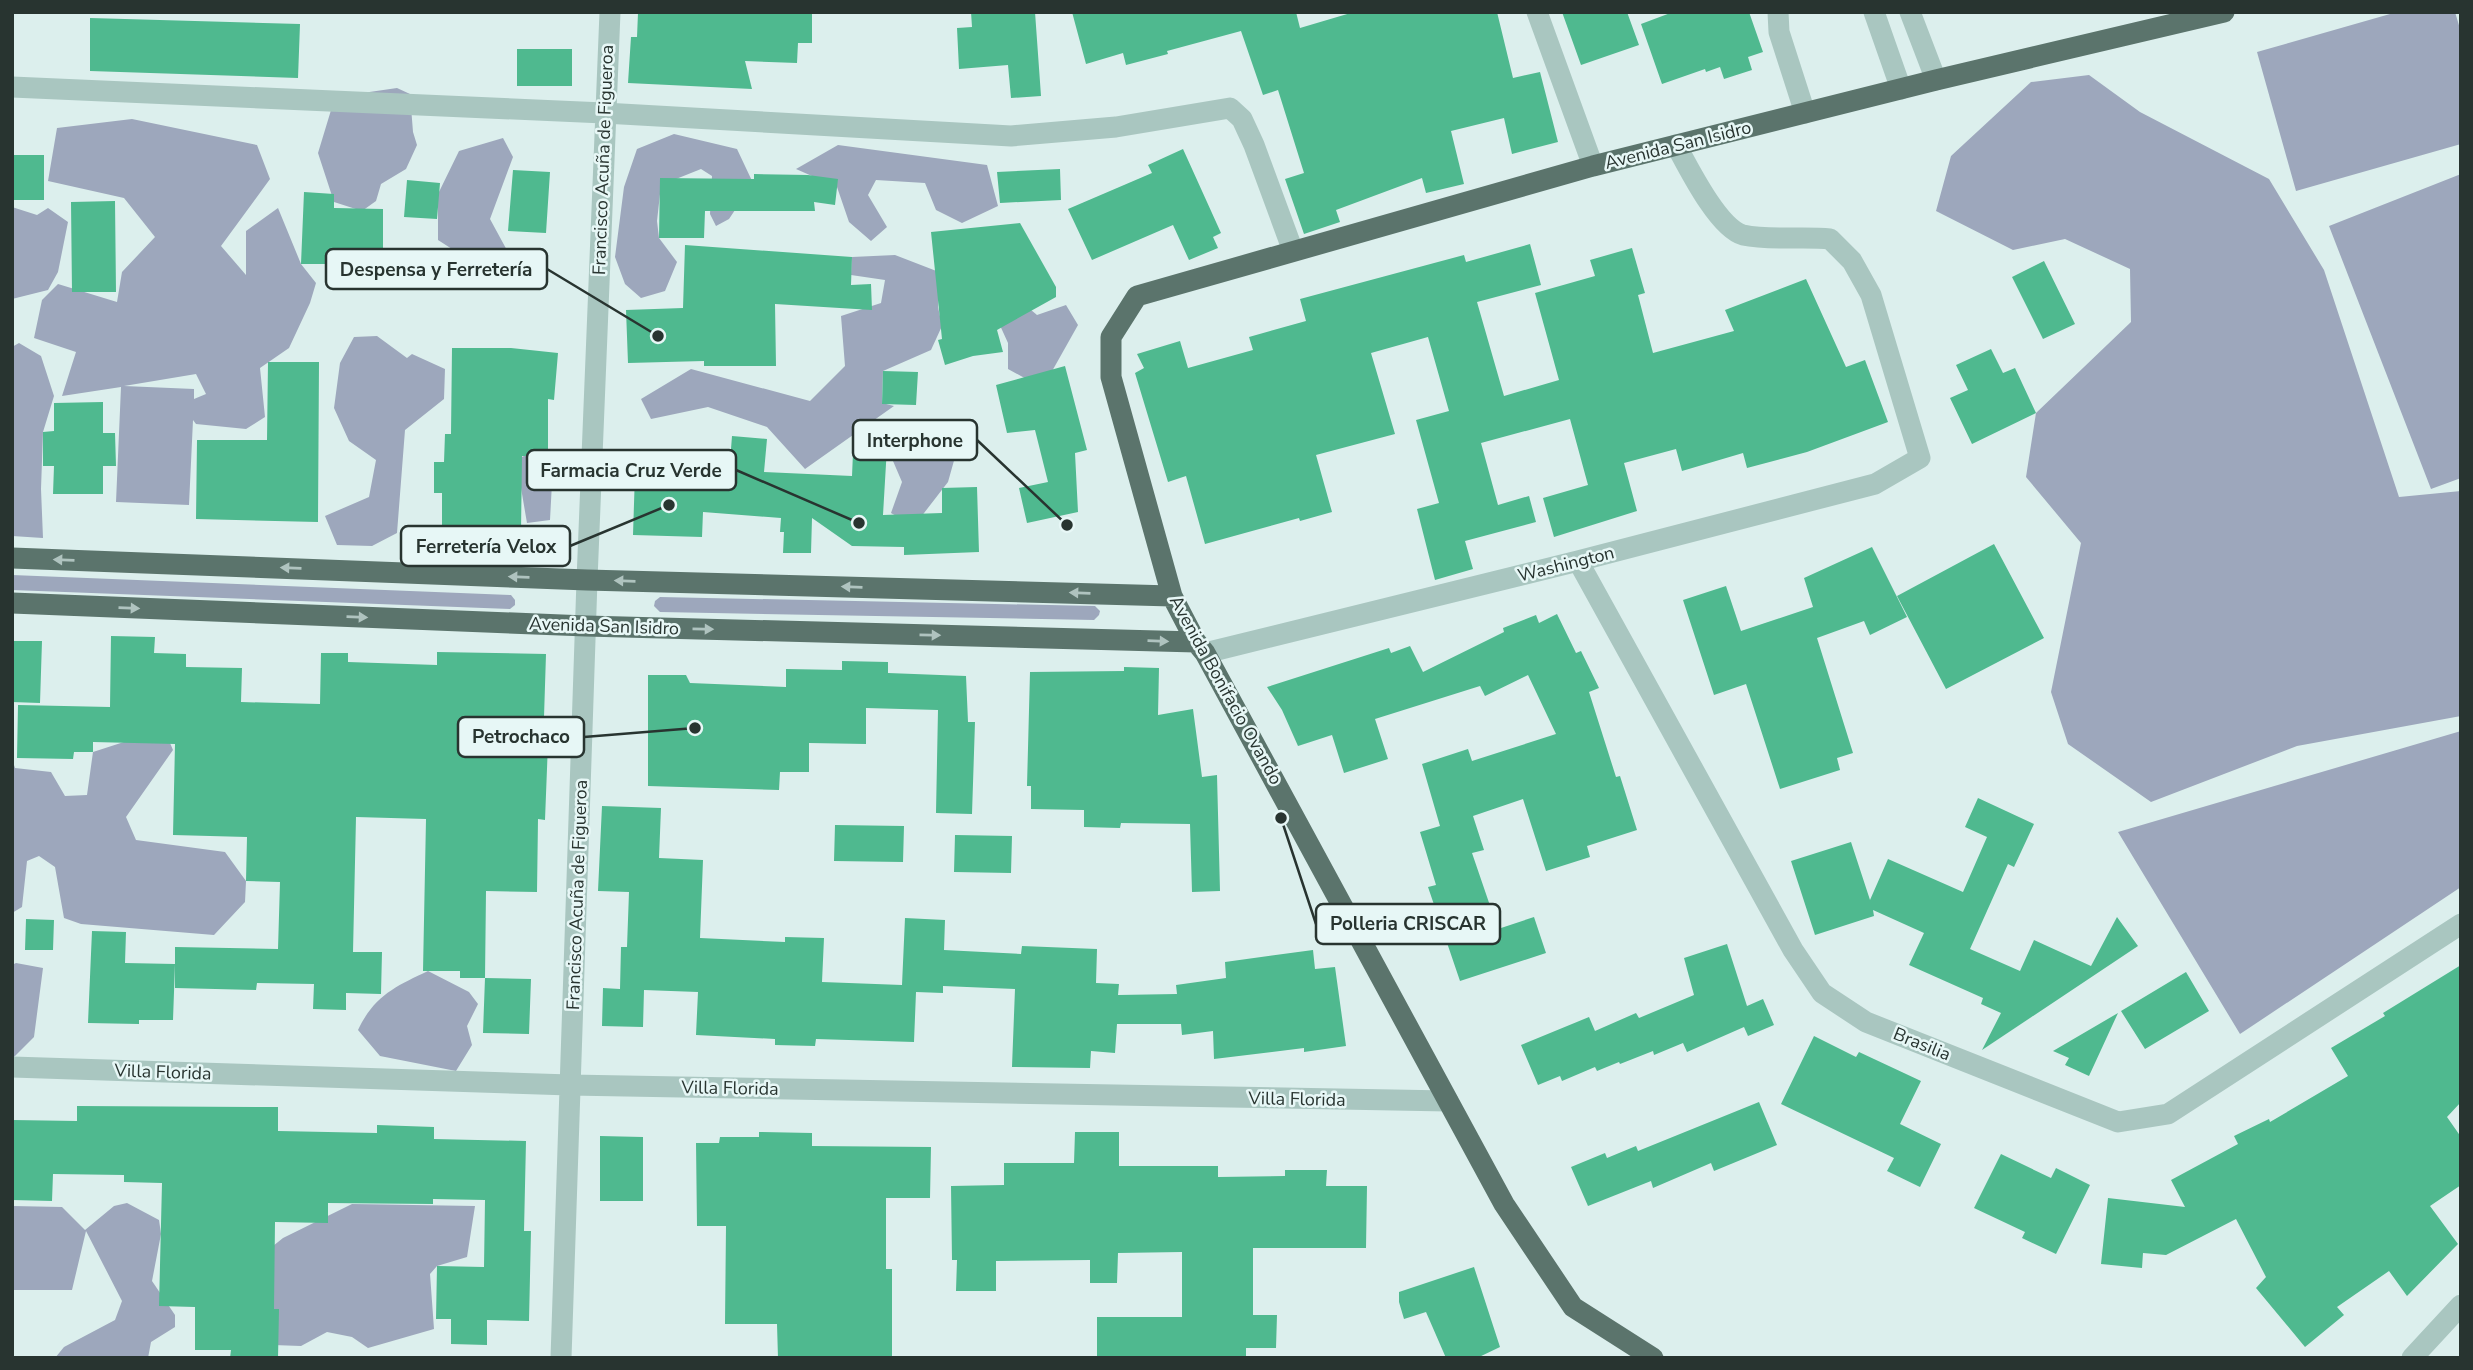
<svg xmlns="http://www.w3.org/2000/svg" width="2473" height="1370" font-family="'Nunito Sans',sans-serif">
	<rect width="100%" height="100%" fill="#dcefed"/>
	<path fill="#9da7bc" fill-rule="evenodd" d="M2397 12H2455L2461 32V144L2296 191 2257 52Z
		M2089 75 2140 112 2269 179 2324 270 2399 497 2461 491V716L2297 746 2151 802 2068 744 2051 692 2081 543 2026 477 2036 413 2131 322 2130 269 2065 239 2013 250 1936 211 1951 156 2031 82Z
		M397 88 410 94 413 132 417 145 406 169 381 184 376 201 362 211 334 202 318 153 335 97Z
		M132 119 257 145 270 179 221 246 246 275V231L278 208 301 264 316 283 310 303 289 348 260 368 265 417 246 429 196 424 193 420 189 505 116 502 121 387 62 396 76 352 34 338 42 300 58 284 117 302 122 272 155 237 124 198 48 181 57 128ZM196 374 206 394 194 399V389L124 386Z
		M674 134 737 149 753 183 729 219 716 226 710 214 712 176 701 169 661 185 657 221 659 238 677 262 665 291 641 298 625 284 615 257 624 187 637 149Z
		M503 138 513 157 490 219 509 254 489 261 452 249 438 240V194L459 151Z
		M838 145 987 165 998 206 962 223 936 210 925 183 876 180 868 195 887 227 871 241 849 222 837 187 796 169Z
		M2461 174V478L2431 489 2329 226Z
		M12 207 37 215 48 208 68 222 58 272 48 290 12 299Z
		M895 255 939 272 938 307 942 326 931 350 883 371 882 403 894 406 805 469 767 427 708 407 651 419 641 399 691 369 810 401 845 366 841 316 881 303 885 280 851 275 852 257Z
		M1012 294 1037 315 1066 305 1078 325 1051 373 1030 381 1008 369V343L988 299Z
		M377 336 407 358 412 354 445 369 444 399 405 430 397 533 372 546 337 545 325 516 369 497 376 460 349 441 334 408 340 363 354 337Z
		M19 343 41 356 54 396 43 432 41 489 43 538 12 536V347Z
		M943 433 955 457 948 482 914 526 891 513 902 482 887 447Z
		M534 451 553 464 550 520 527 523 521 488 476 480Z
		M12 575 511 595 515 600V605L510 609 12 590Z
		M660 597 1095 606 1100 611 1099 615 1094 620 660 612 654 606 655 601Z
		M164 729 173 750 126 817 136 840 225 852 246 881 245 902 214 935 81 924 64 918 55 867 39 856 27 861 22 907 12 913V759L15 768 51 772 65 796 87 795 93 752Z
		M2461 731V887L2240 1034 2118 832Z
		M16 963 43 968 34 1037 14 1057H12V965Z
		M428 971 469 992 478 1004 467 1026 472 1045 456 1071 380 1056 358 1030C374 996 396 986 428 971Z
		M127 1203 159 1220 161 1234 152 1281 175 1315V1327L151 1342 148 1358H55L64 1347 115 1320 122 1301 86 1231 72 1290H12V1206L62 1207 85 1230 114 1206Z
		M352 1204 475 1206 467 1257 437 1266 430 1274 434 1329 368 1348 352 1337 327 1332 301 1346 273 1345 242 1271 283 1238Z"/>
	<path fill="#4fb98f" d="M812 12V43H798L797 63 745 61 752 89 628 83 631 37H637L638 13Z
		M971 12H1035L1041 96 1011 98 1008 65 959 69 957 28 972 27Z
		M1072 12H1296L1300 28 1354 12H1497L1513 78 1540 72 1558 142 1512 154 1504 118 1451 131 1464 184 1426 193 1422 178 1336 210 1340 222 1304 234 1285 179 1304 173 1278 90 1263 95 1241 31 1167 51 1168 54 1126 65 1123 53 1086 64Z
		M1562 12H1627L1639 45 1581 65Z
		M1673 12H1749L1763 52 1748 57 1752 70 1724 79 1720 67 1706 72 1705 69 1662 84 1641 24Z
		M90 18 300 24 298 78 90 71Z
		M517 49H572V86H517Z
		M1183 149 1221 233 1213 237 1218 248 1189 260 1173 225 1092 260 1068 209 1152 173 1148 165Z
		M12 155H44V200H12Z
		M1060 169 1061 200 1000 203 997 172Z
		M513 170 550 172 546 233 508 231Z
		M754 174 808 175 838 179 835 205 814 202 815 211H705L704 238H659L660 178 754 179Z
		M407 180 440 183 437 219 404 217Z
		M304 192 334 194V208L383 209V264H301Z
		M115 201 116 292H72L71 202Z
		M1020 223 1056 287V297L997 330 1003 352 973 356 945 365 938 340 942 339 931 232Z
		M1530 244 1541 285 1477 302 1504 396 1559 380 1535 293 1595 276 1590 260 1632 248 1645 293 1638 295 1653 353 1734 331 1725 310 1806 279 1846 367 1865 360 1888 422 1807 452 1747 468 1743 453 1682 471 1676 449 1624 463 1637 511 1554 537 1543 498 1588 485 1570 419 1481 443 1498 505 1529 496 1536 522 1465 541 1473 569 1435 580 1417 509 1439 503 1416 420 1449 411 1428 337 1371 353 1395 434 1316 455 1332 512 1300 521 1299 518 1205 544 1186 476 1168 482 1135 373 1144 368 1137 354 1180 341 1188 368 1253 350 1249 337 1306 321 1300 299 1464 255 1466 262Z
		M685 245 852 257 851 285 871 284 872 310 775 304 776 366H704V361L628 363 626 310 683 308Z
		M2044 261 2075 324 2043 339 2012 277Z
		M452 348H511L558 353 554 400 548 399V456H522L521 532 468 531V536L442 537V493H434V462H444L445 434H451Z
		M1991 349 2003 373 2015 368 2036 413 1972 444 1950 398 1968 390 1956 365Z
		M268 362H319L318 522 196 519 197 440H267Z
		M1065 366 1087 450 1075 453 1078 512 1027 523 1019 488 1048 482 1035 430 1007 433 996 385Z
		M883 371 918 372 916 405 882 404Z
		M103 402V433H115L116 466H103V494H53L54 466H43V432L54 431V403Z
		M732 436 767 439 764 472 852 476 853 453 861 454V447H887L883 515 942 513V488L977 487 979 552 904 555V547L852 546 812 518 811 553H783L784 532H780L781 518 703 512 702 537 633 535 635 473 729 475Z
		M1994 544 2044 638 1946 689 1897 596Z
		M1872 547 1907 617 1870 635 1864 621 1817 638 1853 753 1837 758 1840 770 1780 789 1746 684 1714 695 1683 600 1726 586 1741 631 1813 607 1804 578Z
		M1557 614 1576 653 1581 651 1599 688 1589 692 1616 777 1620 776 1637 830 1587 846 1590 857 1546 871 1523 799 1473 816 1484 850 1472 853 1498 929 1534 917 1546 953 1460 981 1428 887 1436 885 1420 832 1440 826 1422 764 1468 749 1472 761 1556 734 1528 675 1485 696 1480 686 1375 719 1388 759 1344 773 1332 735 1298 746 1282 710 1267 687 1389 648 1391 653 1410 646 1423 672 1504 632 1503 628 1536 615 1539 623Z
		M111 636 155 637 154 653 186 654V667L242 668 241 702 320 704 321 653H348V662L437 665V652L546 654 544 717 549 716 548 743 545 820 538 819 537 892 486 891 485 978H460V971H423L426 819 356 817 353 952H382L381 994 346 993V1010L313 1009 314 984 257 983 256 990 175 988V947L278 949 280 882 246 881 247 837 173 835 175 744 93 742V752H74L73 759 17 758 18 705 110 707Z
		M12 641H42L40 703 12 702Z
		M842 661 888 662V673L966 676 968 722H975L972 814 936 813 938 710 866 708V744L809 743V772H780L779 790 648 786V675H686L690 683 786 687V669L842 670Z
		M1124 667 1159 668 1158 715 1193 709 1202 777 1217 775 1220 891 1192 892 1190 824 1121 823 1120 828 1084 827V810L1031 809V786H1027L1030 672 1124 671Z
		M1978 798 2034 824 2014 867 2008 864 1970 949 2020 971 2034 940 2091 966 2117 917 2138 946 1982 1050 2001 1013 1981 1004 1983 998 1909 965 1924 933 1873 910 1874 916 1815 935 1791 861 1851 842 1870 900 1888 859 1963 892 1987 837 1965 827Z
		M602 806 661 808 659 858 703 860 700 938 785 942V937L824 938 822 982 902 985 905 918 945 920 944 950 1021 954 1022 946 1097 949 1096 983 1119 984 1118 995 1177 994 1176 985 1226 978 1225 962 1313 950 1315 969 1335 967 1346 1046 1304 1052V1048L1214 1059 1213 1031 1182 1035 1181 1024H1117L1115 1053 1091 1051 1090 1068 1012 1067 1015 989 943 986V993L916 992 914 1042 816 1039 815 1046 775 1045V1039L696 1035 698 992 644 990 643 1027 602 1026 603 988 620 989 621 947H627L629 892 598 891Z
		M835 825 904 826 903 862 834 861Z
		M955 835 1012 836 1011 873 954 872Z
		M26 919 54 920 53 950H25Z
		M92 931 126 932 125 963 175 964 173 1020H139V1024L88 1023Z
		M1727 944 1747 1006 1763 999 1774 1025 1748 1036 1744 1027 1687 1052 1683 1043 1654 1055 1653 1051 1620 1064 1619 1062 1597 1071 1595 1067 1562 1081 1560 1076 1538 1085 1521 1045 1589 1017 1595 1031 1636 1013 1639 1018 1694 995 1684 958Z
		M2461 965V1102L2447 1117 2461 1137V1185L2430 1206 2458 1244 2407 1296 2389 1271 2337 1307 2344 1315 2305 1347 2256 1288 2266 1277 2236 1219 2166 1255 2143 1253 2142 1268 2101 1264 2108 1198 2185 1207 2171 1180 2238 1144 2234 1136 2269 1119 2270 1122 2348 1076 2331 1048 2385 1016 2383 1013Z
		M2186 972 2209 1011 2145 1049 2121 1011Z
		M485 978 531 979 529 1034 483 1033Z
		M2118 1013 2089 1076 2065 1065 2069 1058 2053 1051Z
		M1814 1036 1856 1057 1859 1052 1921 1081 1900 1124 1941 1144 1920 1187 1887 1171 1894 1158 1781 1104Z
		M1759 1102 1777 1145 1714 1171 1711 1163 1653 1188 1651 1181 1588 1206 1571 1167 1605 1153 1607 1158 1636 1146 1638 1151Z
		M77 1106 278 1107V1131L377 1133V1125L434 1127V1139L526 1141 524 1231H531L529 1321 487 1320V1345L451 1344V1319H436L437 1266 484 1267 485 1200 433 1199V1204L328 1203V1223L275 1222 274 1309H279L278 1358H230L231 1350H195V1307L159 1306 162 1183 124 1182V1175L53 1174 52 1201 12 1200V1120L77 1121Z
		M759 1132 812 1133V1146L931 1147 930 1198H886V1269H892V1358H778L777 1324H725L726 1226H697L696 1143H719L720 1137H759Z
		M1075 1132H1119V1166H1218V1177L1285 1176V1170H1327L1326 1186H1367L1366 1248H1253V1315H1277L1276 1348H1246V1358H1097V1317H1182V1252L1118 1253 1117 1283H1090V1260L996 1261V1291H956L957 1260H952L951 1186 1004 1185V1163H1074Z
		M600 1136 643 1137V1201H600Z
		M2001 1154 2051 1178 2056 1168 2090 1185 2056 1254 2022 1238 2025 1232 1974 1208Z
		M1474 1267 1500 1347 1477 1358H1446L1426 1312 1404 1319 1399 1302V1292Z"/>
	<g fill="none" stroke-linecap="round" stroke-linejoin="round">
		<path stroke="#a9c6c0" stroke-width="21" d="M1537 12 1593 166
			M1778 12 1779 32 1805 113
			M1874 12 1901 89
			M1910 12 1936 80
			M12 87 604 113 1011 136 1116 127 1230 108 1242 119 1254 145 1293 251
			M1578 561 1793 950 1822 993 1866 1022 2118 1122 2168 1114 2461 924
			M1205 653 1578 561 1875 484 1920 458 1871 295 1852 261 1830 239C1802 236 1771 241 1743 235 1718 228 1688 167 1676 145
			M12 1067 570 1085 1448 1101
			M561 1358 587 580 610 12
			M2412 1358 2461 1305"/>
		<path stroke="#5b746c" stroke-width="21" d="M12 558 587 580 1172 596
			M12 603 586 626 1196 642
			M1653 1358 1573 1307 1504 1204 1205 653 1196 642 1172 596 1111 377V337L1137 296 1593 166 1936 80 2224 12"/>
	</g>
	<defs><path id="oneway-solid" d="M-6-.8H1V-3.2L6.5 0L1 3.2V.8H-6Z" transform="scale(1.75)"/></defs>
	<g fill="#afc3bf">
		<use href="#oneway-solid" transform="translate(64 560) rotate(-178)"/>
		<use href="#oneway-solid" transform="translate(291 568) rotate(-178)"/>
		<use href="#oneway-solid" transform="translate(519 577) rotate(-178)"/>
		<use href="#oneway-solid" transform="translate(625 581) rotate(-178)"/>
		<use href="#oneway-solid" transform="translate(852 587) rotate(-178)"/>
		<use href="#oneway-solid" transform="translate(1080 593) rotate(-178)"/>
		<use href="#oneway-solid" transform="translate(129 608) rotate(2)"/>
		<use href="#oneway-solid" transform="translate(357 617) rotate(2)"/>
		<use href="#oneway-solid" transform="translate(703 629) rotate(1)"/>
		<use href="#oneway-solid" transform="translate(930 635) rotate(1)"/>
		<use href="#oneway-solid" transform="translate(1158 641) rotate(2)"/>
	</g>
	<g text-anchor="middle" stroke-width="5" stroke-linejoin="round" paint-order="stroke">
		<g font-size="18" fill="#283430" stroke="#e7f7f6">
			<text transform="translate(1678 145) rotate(-14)" y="6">Avenida San Isidro</text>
			<text transform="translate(603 160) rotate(-88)" y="6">Francisco Acuña de Figueroa</text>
			<text transform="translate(1566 564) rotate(-14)" y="6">Washington</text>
			<text transform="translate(604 626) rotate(2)" y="6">Avenida San Isidro</text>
			<text transform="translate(1226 690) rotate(61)" y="6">Avenida Bonifacio Ovando</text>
			<text transform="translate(577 895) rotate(-88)" y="6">Francisco Acuña de Figueroa</text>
			<text transform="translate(1922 1044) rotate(22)" y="6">Brasilia</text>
			<text transform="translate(163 1072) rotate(2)" y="6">Villa Florida</text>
			<text transform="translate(730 1088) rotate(1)" y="6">Villa Florida</text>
			<text transform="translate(1297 1099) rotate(1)" y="6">Villa Florida</text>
		</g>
	</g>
	<path fill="none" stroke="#283430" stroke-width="2.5" d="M658 336L547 269M1067 525L977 440M859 523L736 470M669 505L570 546M695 728L584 737M1281 818L1316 924"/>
	<g fill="#283430" stroke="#e7f7f6" stroke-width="2.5">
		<circle cx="658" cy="336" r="7"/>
		<circle cx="1067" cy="525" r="7"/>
		<circle cx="859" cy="523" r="7"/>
		<circle cx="669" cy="505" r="7"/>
		<circle cx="695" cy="728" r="7"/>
		<circle cx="1281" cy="818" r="7"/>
	</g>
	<g fill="#e7f7f6" stroke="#283430" stroke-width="2.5">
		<rect x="326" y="249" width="221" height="40" rx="7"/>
		<rect x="853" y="420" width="124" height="40" rx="7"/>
		<rect x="527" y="450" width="209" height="40" rx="7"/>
		<rect x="401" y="526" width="169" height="40" rx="7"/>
		<rect x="458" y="717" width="126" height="40" rx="7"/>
		<rect x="1316" y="904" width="184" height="40" rx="7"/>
	</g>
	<g font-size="19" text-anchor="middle" font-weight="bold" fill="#283430">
		<text x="436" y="276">Despensa y Ferretería</text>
		<text x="915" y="447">Interphone</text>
		<text x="631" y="477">Farmacia Cruz Verde</text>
		<text x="486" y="553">Ferretería Velox</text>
		<text x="521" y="743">Petrochaco</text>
		<text x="1408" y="930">Polleria CRISCAR</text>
	</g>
	<rect width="2473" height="1370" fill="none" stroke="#283430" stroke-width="28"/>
</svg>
